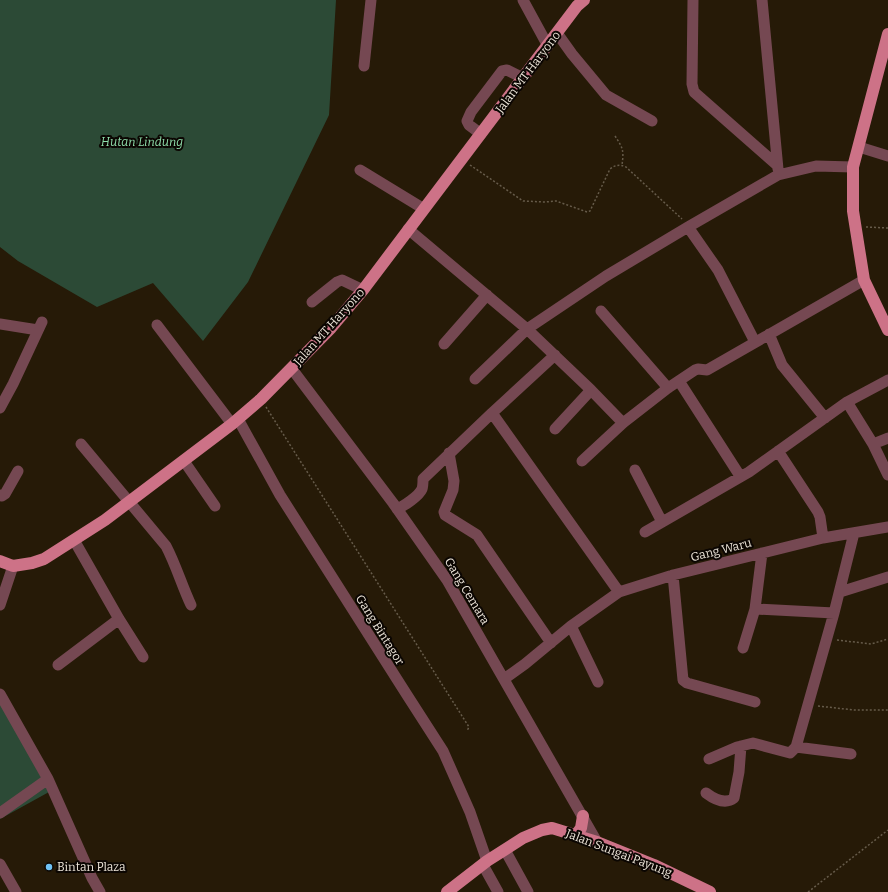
<svg xmlns="http://www.w3.org/2000/svg" width="888" height="892" font-family="Bitter,serif">
	<rect width="100%" height="100%" fill="#261a07"/>
	<path fill="#2c4a36" d="M0 0H336L329 115 248 282 203 341 153 283 97 307 18 261 0 247Z
		M0 700 49 792 0 819Z"/>
	<g fill="none" stroke-linecap="round" stroke-linejoin="round">
		<path stroke="#665b4a" stroke-width="1.5" stroke-dasharray="2 2" stroke-linecap="butt" d="M615 136C623 148 624 150 622 165
			M470 165 523 201 545 202 556 201 587 212 590 211 610 169C615 165 620 164 626 167L682 219
			M866 227 888 228
			M266 407 469 727 467 731
			M837 640 871 644 888 639
			M818 706 854 710H888
			M808 892 888 830"/>
		<path stroke="#754852" stroke-width="11" d="M523 0 548 46
			M693 0 692 84 694 92 777 165
			M762 0 778 169
			M557 33 572 54 606 95 652 121
			M364 66 371 0
			M481 134 469 125 467 121 471 112 502 71 507 70 523 78
			M859 147 888 156
			M360 170 424 209
			M688 227 718 270 755 342
			M408 229 527 329 591 390 623 423
			M312 302 337 282 342 280 363 290
			M601 311 668 388
			M0 324 38 330
			M157 325 232 424
			M769 334 782 365 825 418
			M444 344 487 295
			M555 355 492 413 619 592
			M292 369 393 503 447 580 597 842
			M475 379 527 329 606 276 688 227 778 175 816 166 853 167
			M679 381 740 476
			M847 402 873 444 888 475
			M0 408 13 384 42 322
			M238 419 280 495 407 695 443 751 470 812 487 861
			M555 429 591 390
			M81 444 166 546C176 565 182 586 191 605
			M873 444 888 438
			M778 451 818 512 820 517 823 538
			M449 453 454 481 453 490 444 512 445 515 477 535 551 643
			M184 461 215 506
			M582 461 623 423 668 388 695 370 698 369 707 370 864 280
			M635 470 662 522
			M0 495 2 496 5 494 18 471
			M397 509C404 506 419 496 422 489 423 486 423 481 423 479L492 413
			M645 532 749 472 847 402 888 380
			M74 540 119 619 143 657
			M673 575 683 680 687 683 755 702
			M840 592 888 577
			M0 605 13 566
			M755 609 834 613
			M571 626 598 682
			M743 648 755 609 762 553
			M58 665 119 619
			M504 679 525 664 571 626 619 592 673 575 823 538 888 527
			M0 694 48 779 92 878 100 892
			M796 747 851 754
			M709 759 737 747 753 743 790 753 796 747 834 613 854 533
			M706 793C714 799 725 805 734 798L739 772 741 746
			M0 813 48 779
			M505 850 528 892
			M0 864 16 892
			M483 865 498 892"/>
		<path stroke="#cd7287" stroke-width="12" d="M888 34 853 167V211L864 280 888 330
			M0 561 13 566 32 563 44 559 105 520 232 424 261 399 331 328 363 290 577 6 584 0
			M576 835 581 828 583 816
			M447 892 487 861 523 838 542 830 552 828 597 842 654 865 710 892"/>
	</g>
	<circle fill="#6fc2f4" stroke="#0b0602" stroke-width="1.5" cx="49" cy="867" r="4"/>
	<g text-anchor="middle" stroke-width="4" stroke-linejoin="round" paint-order="stroke">
		<g font-size="12" fill="#ede5d9" stroke="#0b0602">
			<text transform="translate(528 72) rotate(-53)" y="4">Jalan MT Haryono</text>
			<text transform="translate(329 327) rotate(-48)" y="4">Jalan MT Haryono</text>
			<text transform="translate(721 550) rotate(-14)" y="4">Gang Waru</text>
			<text transform="translate(467 591) rotate(59)" y="4">Gang Cemara</text>
			<text transform="translate(380 630) rotate(58)" y="4">Gang Bintagor</text>
			<text transform="translate(619 853) rotate(21)" y="4">Jalan Sungai Payung</text>
		</g>
		<g font-size="12" font-style="italic" fill="#8fdeab" stroke="#0b0602">
			<text x="142" y="146">Hutan Lindung</text>
		</g>
		<g font-size="12" fill="#ede5d9" stroke="#0b0602" text-anchor="start">
			<text x="57" y="871">Bintan Plaza</text>
		</g>
	</g>
</svg>
